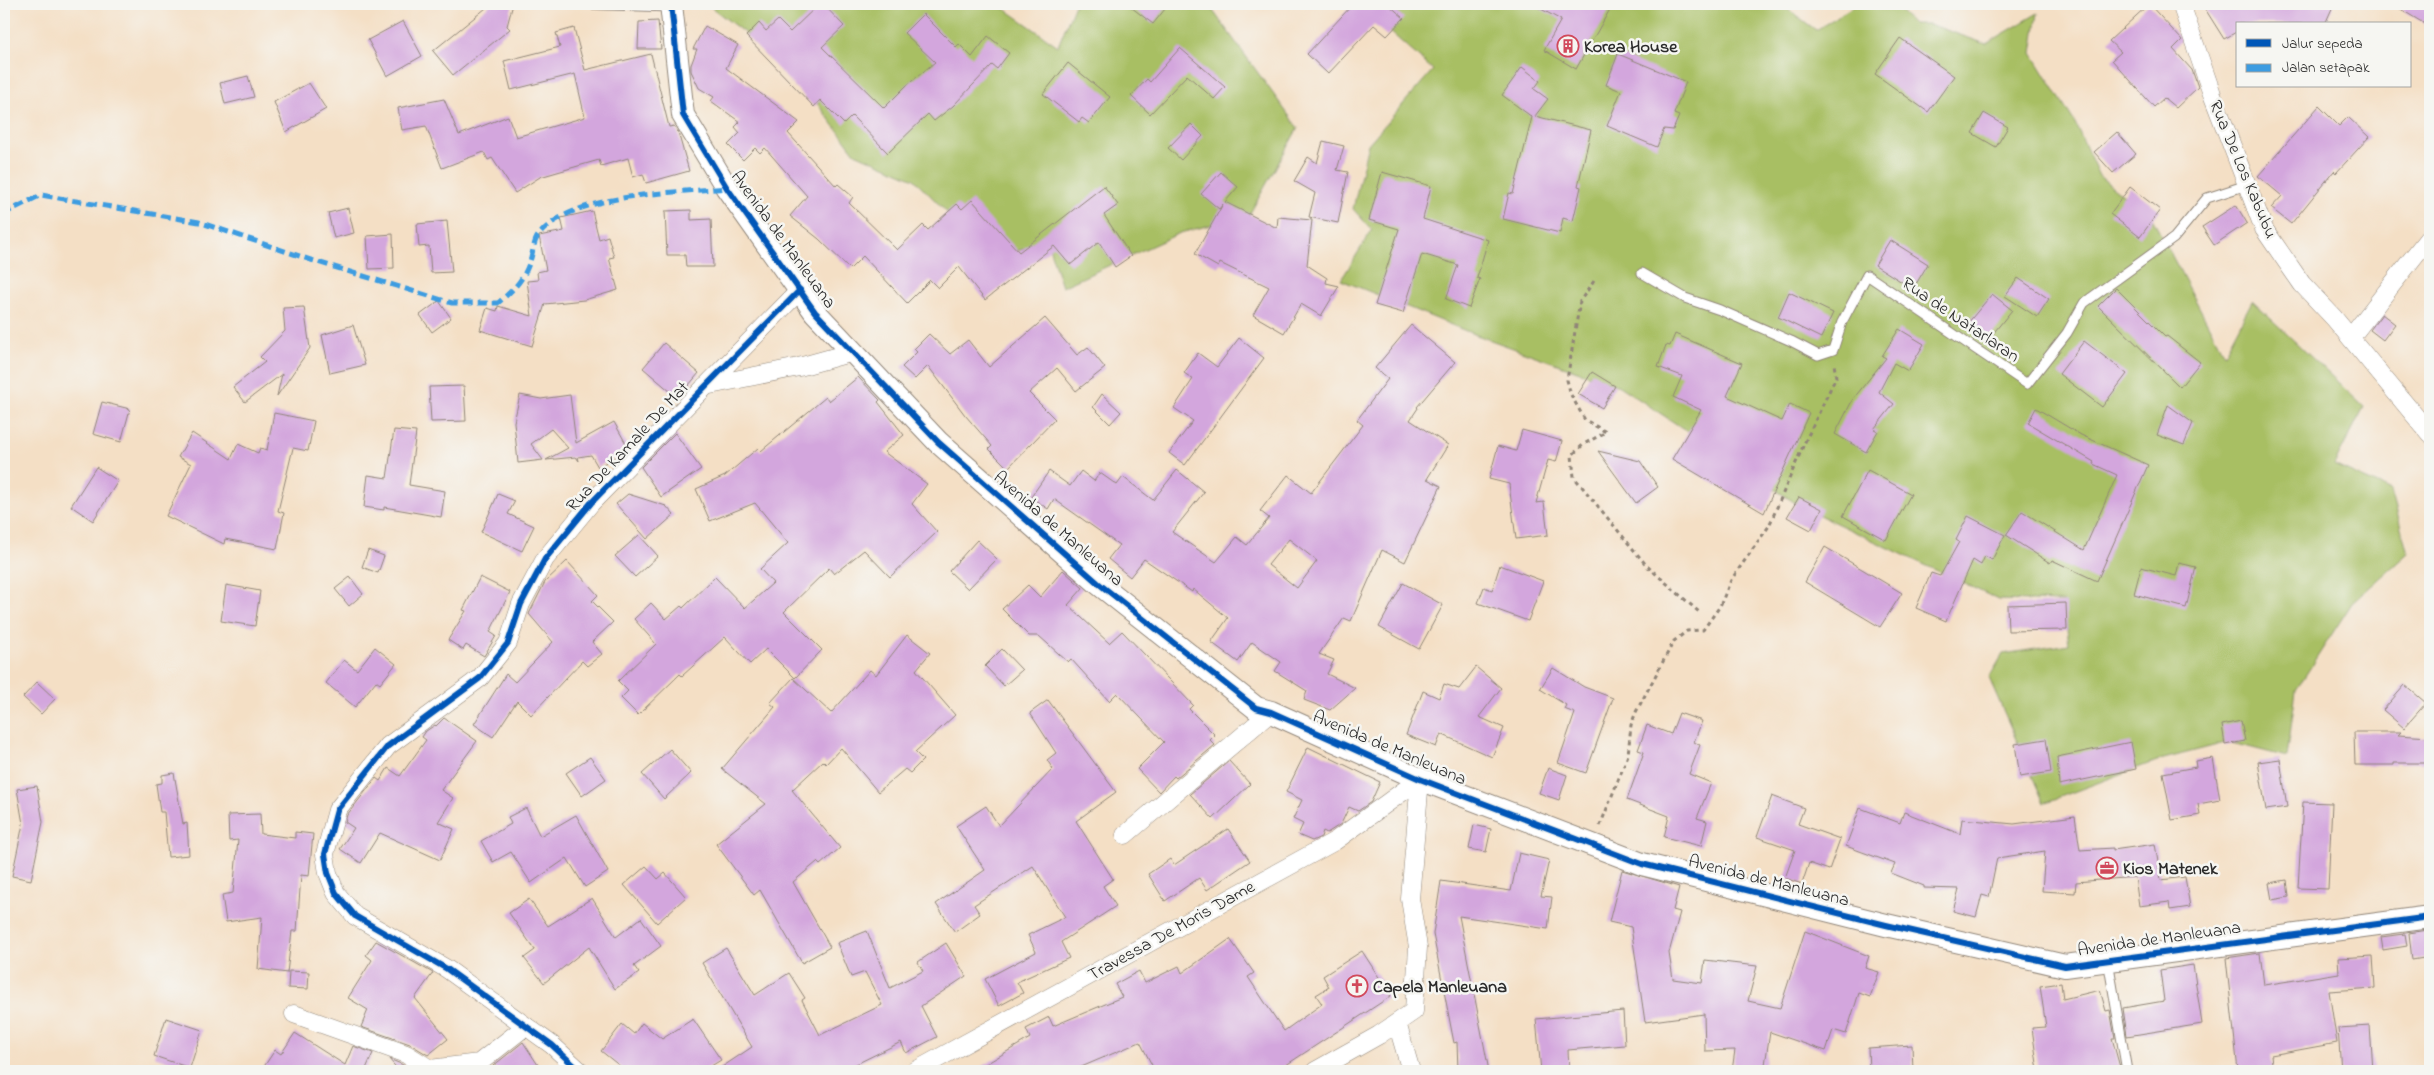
<svg xmlns="http://www.w3.org/2000/svg" width="2434" height="1075" font-family="'Indie Flower',sans-serif">
	<rect width="100%" height="100%" fill="#f6f6f2"/>
	<filter id="ink" filterUnits="userSpaceOnUse"><feTurbulence type="fractalNoise" baseFrequency=".02" numOctaves="2"/><feDisplacementMap in="SourceGraphic" scale="10" xChannelSelector="R" yChannelSelector="G"/><feConvolveMatrix kernelMatrix="1 2 1 2 8 2 1 2 1" color-interpolation-filters="sRGB"/></filter>
	<filter id="wash" filterUnits="userSpaceOnUse"><feTurbulence type="fractalNoise" baseFrequency=".0096" numOctaves="4" result="noise"/><feDisplacementMap in="SourceGraphic" scale="20" xChannelSelector="R" yChannelSelector="G"/><feGaussianBlur stdDeviation="1.12" result="paint"/><feColorMatrix in="noise" values="0 0 0 0 0 0 0 0 0 0 0 0 0 0 0 0 0 1.4 0 .05"/><feComposite in="paint" operator="in"/></filter>
	<g filter="url(#wash)">
		<rect width="100%" height="100%" fill="#f4dfc5"/>
		<path fill="#a8bf64" stroke="#6a7548" d="M707 4H998L1058 46 1075 4H1208L1298 128 1249 215 1180 233 1062 287 1047 241 993 259 914 179 855 153 791 69Z
			M1359 4H1781L1816 30 1857 4H1894L1913 24H1929L1986 44 2038 13 2032 53 2075 123 2099 176 2152 218 2224 354 2252 301 2364 407 2334 465 2391 491 2408 553 2352 603 2296 690 2287 757 2229 742 2156 761 2044 803 1989 678 2003 654 2069 644 2063 602 1999 600 1800 506 1619 386 1471 333 1341 280 1372 230 1353 209 1368 144 1433 70Z"/>
		<g id="blocks">
			<path fill="#d3a6dd" fill-rule="evenodd" d="M491 4H513L507 26 510 29 453 75 433 51Z
				M819 4H823L844 26 822 47 884 108 906 86 935 62 904 33 923 14 956 47 959 44 972 57 988 36 1009 53 997 69 992 65 953 106 934 121 928 114 888 153 852 116 844 124 820 100 814 107 746 36 759 23 766 31 778 20 790 32Z
				M1127 4H1169L1153 24Z
				M1353 4H1388L1404 18 1387 36 1374 25 1328 74 1307 54Z
				M1532 4H1613L1576 69 1544 50 1561 20Z
				M2149 4 2182 40 2173 49 2192 70 2198 87 2176 108 2164 98 2154 107 2112 60 2121 52 2109 41Z
				M2202 4H2334L2325 24H2238V31L2224 39Z
				M2392 4H2430V27Z
				M403 21 422 56 387 76 368 40Z
				M658 21 661 49H638L639 22Z
				M705 26 738 45 726 68 799 122 788 133 836 186 838 184 853 197 849 203 897 250 923 225 928 230 957 204 962 209 972 200 1019 252 1104 186 1118 205 1104 215 1131 256 1115 267 1099 242 1070 265 1054 246 985 300 959 267 938 288 930 280 907 303 863 256 850 269 819 239 790 216 807 196 765 148 760 153 755 148 743 160 728 145 740 133 735 127 740 122 711 101 714 97 699 88 691 71V65L697 49H693Z
				M574 28 585 70 651 54 669 127 674 126 678 132 689 171 646 183 643 174 633 177 628 158 601 166 599 160 540 177 515 193 492 158 488 160 484 152 442 168 426 126 402 130 398 108 444 99 459 135 508 116 516 137 585 117 575 74 511 90 504 61 560 47 556 33Z
				M1900 38 1954 76 1928 112 1875 74Z
				M1180 48 1225 87 1214 99 1187 75 1150 114 1131 96 1147 79 1150 82Z
				M1618 54 1686 82 1674 114 1679 116 1673 130 1664 129 1657 147 1607 126 1621 91 1606 85Z
				M1068 63 1110 97 1089 123 1082 118 1079 122 1043 94Z
				M1522 67 1540 81 1534 89 1548 99 1535 116 1591 130 1578 186 1581 187 1573 221 1563 218 1560 233 1503 219 1509 193 1513 194 1532 117 1502 95Z
				M248 76 254 97 225 104 220 83Z
				M309 83 326 109 286 132 274 102Z
				M2319 106 2339 126 2348 117 2369 137 2336 173 2334 171 2291 224 2271 208 2282 196 2258 176Z
				M1984 113 2008 127 1996 147 1972 133Z
				M1191 124 1203 136 1181 160 1168 148Z
				M2117 132 2136 154 2113 173 2094 152Z
				M1323 141 1344 146 1337 170 1348 172 1338 223 1309 217 1315 193 1294 181 1308 157 1317 163Z
				M1221 172 1238 187 1225 202 1277 228 1278 217 1312 220 1307 265 1327 278 1326 283 1339 286 1321 316 1301 304 1284 333 1253 315 1269 287 1220 263 1218 267 1195 254 1223 204 1219 209 1201 194Z
				M1382 172 1431 186 1423 219 1488 240 1477 278 1480 279 1469 308 1446 299 1458 265 1422 254 1403 313 1375 305 1399 229 1369 220Z
				M2130 187 2160 210 2140 237 2110 214Z
				M2236 205 2247 223 2214 245 2202 227Z
				M348 208 354 233 334 238 328 213Z
				M691 210V220L711 219 713 267H686L685 255H667L665 211Z
				M592 211 599 239 608 236 614 257 609 258 618 290 584 300 545 304 532 346 480 330 487 308 497 311 498 306 532 316 527 281 538 280 537 272 546 270 539 236 564 231 561 218Z
				M447 221 452 272 431 273 429 246 419 247 417 224Z
				M393 234 394 268 369 269 367 236Z
				M1890 240 1928 264 1913 289 1875 265Z
				M2018 278 2049 299 2037 317 2005 296Z
				M2116 288 2165 337 2167 336 2200 362 2180 387 2098 306Z
				M1789 292 1833 313 1821 338 1778 317Z
				M1992 294 2012 310 1987 341 1967 324Z
				M439 301 451 318 432 332 420 315Z
				M304 307 310 348 277 396 282 374 245 402 233 387 265 362 260 357 285 331 283 308Z
				M2382 314 2395 324 2383 340 2370 330Z
				M1045 318 1077 355 1088 347 1105 368 1076 391 1057 368 1029 393 1055 419 1008 468 989 449 992 446 965 415 928 366 915 379 902 367 917 352 914 349 929 334 950 354 968 340 989 367Z
				M353 325 365 365 330 373 322 335Z
				M1411 325 1455 362 1417 407 1418 408 1410 420 1448 445 1427 479 1441 486 1405 562 1382 550 1351 621 1344 618 1319 654 1334 660 1327 674 1355 688 1330 710 1304 700 1307 691 1275 671 1281 662 1252 642 1238 662 1211 642 1228 618 1193 589 1192 592 1144 559 1130 577 1108 559 1119 545 1054 499 1048 509 1031 497 1049 471 1070 486 1081 471 1094 481 1100 473 1117 485 1123 477 1153 500 1177 470 1204 492 1172 532 1216 562 1237 537 1247 545 1269 518 1260 511 1288 475 1311 493 1363 425 1357 420 1388 379 1375 368ZM1289 539 1317 561 1297 588 1268 565Z
				M1899 329 1924 344 1908 371 1894 363 1879 392 1894 404 1874 429 1878 431 1866 452 1835 434 1853 399 1886 358 1882 356Z
				M1675 334 1742 363 1727 396 1782 421 1790 404 1809 413 1764 513 1672 459 1701 410 1673 397 1682 376 1658 367 1666 345 1670 346Z
				M1239 338 1264 358 1185 465 1169 453 1193 421 1174 408 1193 379 1184 373 1198 353 1217 367Z
				M2084 341 2127 374 2102 407 2059 374Z
				M664 343 699 373 678 398 643 368Z
				M1592 372 1615 386 1602 408 1578 394Z
				M858 377 880 400 878 402 904 435 884 452 927 484 912 504 937 532 890 577 864 550 834 574 829 568 784 612 822 650 795 678 766 649 750 664 725 637 682 676 680 674 638 715 621 698 628 691 618 681 656 644 634 619 651 603 666 619 681 606 683 608 715 577 745 608 773 583 760 569 788 543 755 503 710 521 696 489 725 476 758 448 761 451 826 397 829 401Z
				M464 386 466 421 431 422 429 387Z
				M1102 394 1121 412 1110 424 1093 407Z
				M520 395 541 399 570 395 576 443 614 422 629 449 598 467 591 455 578 457 579 461 576 457 546 460 568 448 551 429 531 444 543 460 518 463 514 422Z
				M102 402 130 409 121 442 93 434Z
				M2168 405 2193 423 2184 445 2157 435Z
				M2036 408 2081 435 2148 465 2097 581 2052 560 2050 563 2006 535 2022 511 2084 550 2117 475 2093 464 2094 462 2028 423Z
				M274 413 314 421 308 451 293 448 278 511 284 513 277 549 225 539 224 544 166 516 191 464 178 457 192 433 231 459 238 444 258 453 260 448 267 450Z
				M394 430 416 432 409 485 445 491 441 517 384 507V510L364 507 368 475 387 478Z
				M1522 430 1562 441 1556 462 1548 460 1536 503 1544 502 1548 535 1516 539 1509 484 1489 479 1498 446 1516 451Z
				M675 433 701 469 661 497 641 467Z
				M1598 451 1640 461 1658 487 1636 503Z
				M96 467 118 481 93 521 71 506Z
				M1868 470 1911 494 1886 540 1843 516Z
				M498 494 515 501 508 514 534 526 522 551 481 532Z
				M628 494 666 506 674 515 647 539 616 504Z
				M1799 497 1822 509 1811 530 1787 517Z
				M1968 516 2005 535 1992 560 1985 556 1981 565 1973 560 1946 621 1916 608 1931 573 1940 576 1959 542 1956 540Z
				M639 535 658 556 635 577 615 556Z
				M977 540 997 559 968 589 949 571Z
				M1825 547 1902 593 1880 627 1805 582Z
				M368 550 384 556 378 573 362 567Z
				M567 561 598 595 592 601 613 622 592 642 602 654 587 666 582 661 531 715 517 701 493 737 474 724 506 674 515 682 553 642 529 614 545 582Z
				M2179 563 2196 567 2186 608 2134 594 2141 567 2176 576Z
				M1500 565 1543 581 1528 621 1478 603 1484 587 1492 590Z
				M1063 570 1083 588 1068 605 1109 643 1122 631 1193 705 1189 709 1215 735 1210 740 1215 745 1176 778 1174 776 1159 792 1137 769 1164 742 1117 693 1109 701 1071 659 1068 662 1039 636H1029L1002 609 1028 585 1040 597Z
				M350 577 363 594 349 606 335 589Z
				M480 577 510 592 490 632 496 636 484 656 466 645 463 650 448 640 466 611 463 610Z
				M1403 583 1443 605 1419 649 1379 627Z
				M226 585 260 591 255 626 221 621Z
				M2066 603 2067 630 2008 631 2007 605Z
				M907 635 930 653 916 670 955 715 915 752 923 760 910 773 905 769 878 792 841 748 826 764 823 761 792 790 840 848 820 865 817 862 793 882 830 947 802 963 760 890 754 895 716 844 766 804 722 769 775 707 770 703 793 678 831 713 870 670 876 675Z
				M375 647 396 664 380 684 376 681 355 707 326 683 344 660 357 670Z
				M1002 649 1022 670 1004 686 985 666Z
				M1476 667 1501 688 1479 717 1504 728 1492 757 1441 734 1436 747 1406 735 1423 691 1439 698 1444 684 1459 689Z
				M1553 668 1584 687 1613 698 1586 773 1558 763 1575 713 1564 709 1566 705 1540 689Z
				M37 682 55 699 41 714 23 697Z
				M2405 685 2426 703 2404 728 2383 710Z
				M1048 700 1116 792 1076 821 1113 879 1103 886 1116 906 1061 942 1069 958 1017 982 1023 993 999 1006 985 979 1036 952 1028 935 1065 917 1033 866 974 905 980 914 955 932 936 904 985 870 956 826 986 806 999 826 1053 769 1047 760 1056 753 1030 713Z
				M1679 713 1702 721 1694 742 1700 745 1689 774 1711 783 1697 818 1707 821 1701 846 1664 837 1669 816 1627 800 1644 752 1638 750 1647 725 1671 734Z
				M444 718 477 741 441 790 453 798 438 822 454 829 440 860 380 833 361 863 340 849 354 828 345 822 347 815 376 778 380 781 388 768 400 776 426 740 422 737 426 731 435 725 436 726Z
				M2241 721 2245 741 2225 745 2222 725Z
				M2354 732H2401L2398 735 2430 737V763H2394V765H2355Z
				M2046 739 2051 772 2020 777 2015 744Z
				M2131 742 2136 769 2059 785 2057 757Z
				M1308 747 1380 782 1371 802 1358 811 1349 807 1341 824 1327 833 1323 831 1321 837 1312 841 1298 835 1303 824 1293 819 1302 800 1286 792Z
				M670 749 691 773 664 799 642 774Z
				M590 757 606 779 582 796 566 773Z
				M2213 758 2220 800 2198 804 2200 815 2172 820 2163 773 2196 767 2195 761Z
				M2280 759 2287 807 2266 810 2258 762Z
				M1229 761 1250 784 1213 819 1190 794Z
				M1548 768 1567 775 1559 800 1539 793Z
				M174 773 183 824 187 823 189 855 168 857 164 812H160L156 784 162 783V775Z
				M37 786 43 822 31 880 12 876 23 824 17 789Z
				M1772 796 1804 808 1798 824 1840 839 1829 870 1809 863 1802 884 1785 878 1795 850 1757 837Z
				M2303 802 2332 803 2328 889 2298 888Z
				M526 808 540 836 576 815 608 872 585 887 567 858 531 883 511 852 493 862 481 841 511 824 508 817Z
				M1860 808 1900 823 1904 812 1960 834 1962 819 2014 824 2075 816 2080 850 2113 848V850L2155 844 2161 880 2185 877 2190 907 2170 910 2169 902 2139 906 2135 877 2076 882 2075 893 2042 891 2045 851 1997 858 1989 897 1982 895 1976 917 1953 911 1959 889 1924 888V886L1891 873 1895 864 1846 846Z
				M260 814 261 834 295 838V832L313 834 309 876 301 875 297 931H292L287 973 258 969 262 917 226 922 222 895 233 893 238 840 229 841 228 815Z
				M1474 825 1491 829 1486 852 1469 849Z
				M1228 829 1250 861 1207 890 1199 878 1165 901 1148 874 1170 859 1174 865Z
				M1519 853 1549 860 1541 896 1552 897 1548 929 1459 916 1489 1071H1458L1457 1042 1454 1043 1433 934 1441 881 1511 891Z
				M646 866 658 879 665 873 686 897 657 923 624 885Z
				M1622 870 1679 887 1673 910 1680 912 1669 953 1673 979 1702 983 1705 960 1757 966 1748 1001 1780 1008 1805 931 1869 956 1865 968 1879 972 1870 997 1859 993 1846 1034 1833 1030 1826 1051 1770 1032 1764 1071H1732L1735 1050 1705 1051 1704 1014 1645 1022 1631 927 1609 922Z
				M2287 880 2289 897 2272 900 2269 883Z
				M592 898 616 937 641 918 661 946 634 966 639 973 615 989 589 947 544 983 524 958 535 950 509 913 529 899 548 926Z
				M2428 930 2430 957 2412 960 2409 933Z
				M867 931 890 988 923 971 918 962 946 943 966 976 921 1006 937 1037 906 1053 901 1042 842 1071H716L752 1047 702 963 726 948 755 995 789 973 805 998 802 1000 820 1035 882 1005 865 972 851 977 837 943Z
				M2405 934 2407 946 2383 950 2381 937Z
				M1230 939 1254 973 1248 977 1284 1031 1322 1004 1316 995 1329 987 1323 976 1362 951 1391 996 1277 1071H1155L1140 1042 1072 1071H974L1030 1038 1026 1029 1049 1017 1053 1026 1122 997 1115 984 1139 971 1145 983 1179 966 1182 973Z
				M376 941 433 973 415 998 448 1039 428 1055 410 1044 361 1027 368 1010 348 998 372 960 366 955Z
				M2260 953 2264 985 2339 973 2338 958 2373 956 2375 988 2329 991 2337 1043 2271 1055 2273 1071H2238L2226 958Z
				M2193 965 2202 1024 2127 1036 2123 1008 2164 1001 2160 970Z
				M289 971 309 972 308 989 288 988Z
				M2061 983 2063 999 2100 990 2106 1011 2110 1010 2115 1038H2112L2121 1071H2038L2032 1028 2046 1027 2040 986Z
				M1623 1011 1625 1045 1568 1050 1569 1071H1541L1536 1019Z
				M166 1018 202 1030 190 1068 154 1056Z
				M693 1019 721 1060 703 1071H626L601 1051 622 1024 634 1034 642 1023 662 1039Z
				M2370 1026 2373 1071H2341L2338 1028Z
				M295 1033 345 1065 353 1046 373 1053 365 1071H261L275 1050 281 1054Z
				M523 1042 542 1071H497L493 1066Z
				M1912 1045 1913 1071H1869L1868 1048Z
				M389 1059 401 1064 411 1069 399 1071Z"/>
		</g>
	</g>
	<g filter="url(#ink)">
		<use href="#blocks" fill-opacity="0" stroke="#908578" stroke-width="1"/>
		<g fill="none" stroke-linecap="round" stroke-linejoin="round">
			<g stroke="#908578" stroke-width="11">
				<path id="service" d="M580 4 670 7
					M1642 273 1685 298 1720 310 1791 341 1818 355 1833 350 1842 322 1867 275 2027 384 2067 333 2084 303 2174 238 2207 198 2247 185
					M2108 960 2127 1071"/>
			</g>
			<g stroke="#908578" stroke-width="19">
				<path id="minor" d="M2181 4 2212 94 2264 229 2302 284 2334 318 2430 434
					M2351 337 2430 236
					M705 386 799 367 853 352
					M1125 835 1271 712
					M294 1014 406 1054 430 1069 479 1063 526 1026
					M1397 1023 1411 1071
					M580 1071 552 1045 447 969 355 916 336 893 328 873 325 854 337 810 388 746 480 678 508 643 521 604 545 559 591 503 800 290
					M915 1071 1335 841 1420 779
					M1315 1071 1379 1035 1414 1011 1418 947 1410 899 1420 779"/>
			</g>
			<g stroke="#908578" stroke-width="24">
				<path id="tertiary" d="M671 4 683 115 727 188 815 312 938 442 1098 583 1256 708 1271 712 1420 779 1642 864 1886 925 2065 966 2430 917"/>
			</g>
			<path stroke="#908578" stroke-width="3" stroke-dasharray="4 4" stroke-linecap="butt" d="M1594 281 1580 301 1567 380 1571 395 1585 420 1606 432 1584 444 1572 455 1574 477 1647 566 1699 612
				M1600 826 1628 755 1631 725 1636 712 1674 641 1687 631 1703 630 1720 606 1731 580 1769 526 1804 444 1836 377 1834 364"/>
			<use href="#service" stroke="#fff" stroke-width="9"/>
			<use href="#minor" stroke="#fff" stroke-width="18"/>
			<use href="#tertiary" stroke="#fff" stroke-width="22"/>
			<path stroke="#3d9ce1" stroke-width="5" stroke-dasharray="10 5" stroke-linecap="butt" d="M4 168H7L5 213 41 195 199 222 311 260 452 303H498C515 288 524 280 531 258 533 251 534 241 538 236 572 192 676 193 727 188"/>
			<g stroke="#f6f6f2" stroke-width="9">
				<path id="cycleway" d="M671 4 683 115 727 188 815 312 938 442 1098 583 1256 708 1271 712 1420 779 1642 864 1886 925 2065 966 2430 917
					M580 1071 552 1045 447 969 355 916 336 893 328 873 325 854 337 810 388 746 480 678 508 643 521 604 545 559 591 503 800 290"/>
			</g>
			<use href="#cycleway" stroke="#0057b8" stroke-width="6"/>
		</g>
	</g>
	<defs>
		<g id="building-ring" transform="scale(1.125)"><circle r="9.5" fill="#f6f6f2" stroke="#d1495b" stroke-width="1.5"/><path d="M-4-6H4V6H1V3H-1V6H-4ZM-2.5-4.3h1.7v1.8h-1.7ZM.8-4.3h1.7v1.8H.8ZM-2.5-1h1.7V.8h-1.7ZM.8-1h1.7V.8H.8Z" fill="#d1495b"/></g>
		<g id="office-ring" transform="scale(1.125)"><circle r="9.5" fill="#f6f6f2" stroke="#d1495b" stroke-width="1.5"/><path d="M-6-3h4V-5.5h4V-3h4V5H-6ZM-1-4.5V-3h2v-1.5ZM-6 0V1H6V0Z" fill="#d1495b"/></g>
		<g id="church-ring" transform="scale(1.125)"><circle r="9.5" fill="#f6f6f2" stroke="#d1495b" stroke-width="1.5"/><path d="M-1.2-6h2.4v3.5h3.3v2.4h-3.3V6h-2.4V-.1h-3.3v-2.4h3.3Z" fill="#d1495b"/></g>
	</defs>
	<g fill-rule="evenodd">
		<use href="#building-ring" x="1568" y="46"/>
		<use href="#office-ring" x="2107" y="868"/>
		<use href="#church-ring" x="1357" y="986"/>
	</g>
	<g text-anchor="middle" stroke-width="5" stroke-linejoin="round" paint-order="stroke">
		<g font-size="18" font-weight="bold" fill="#2b2b2b" stroke="#f6f6f2" text-anchor="start">
			<text x="1584" y="52">Korea House</text>
			<text x="2123" y="874">Kios Matenek</text>
			<text x="1373" y="992">Capela Manleuana</text>
		</g>
		<g font-size="18" fill="#2b2b2b" stroke="#f6f6f2">
			<text transform="translate(2244 169) rotate(67)" y="6">Rua De Los Kabubu</text>
			<text transform="translate(784 239) rotate(54)" y="6">Avenida de Manleuana</text>
			<text transform="translate(1961 319) rotate(34)" y="6">Rua de Natarlaran</text>
			<text transform="translate(627 446) rotate(-47)" y="6">Rua De Kamale De Mat</text>
			<text transform="translate(1059 528) rotate(41)" y="6">Avenida de Manleuana</text>
			<text transform="translate(1390 747) rotate(23)" y="6">Avenida de Manleuana</text>
			<text transform="translate(1769 880) rotate(14)" y="6">Avenida de Manleuana</text>
			<text transform="translate(1171 930) rotate(-29)" y="6">Travessa De Moris Dame</text>
			<text transform="translate(2159 938) rotate(-8)" y="6">Avenida de Manleuana</text>
		</g>
	</g>
	<rect width="2434" height="1075" fill="none" stroke="#f6f6f2" stroke-width="20"/>
	<rect x="2236" y="22" width="175" height="65" fill="#f6f6f2" stroke="#a5a5a2"/>
	<rect x="2246" y="39" width="25" height="8" fill="#0057b8" stroke="#a5a5a2"/>
	<text x="2282" y="48" font-size="15" fill="#2b2b2b">Jalur sepeda</text>
	<rect x="2246" y="64" width="25" height="8" fill="#3d9ce1" stroke="#a5a5a2"/>
	<text x="2282" y="72" font-size="15" fill="#2b2b2b">Jalan setapak</text>
</svg>
